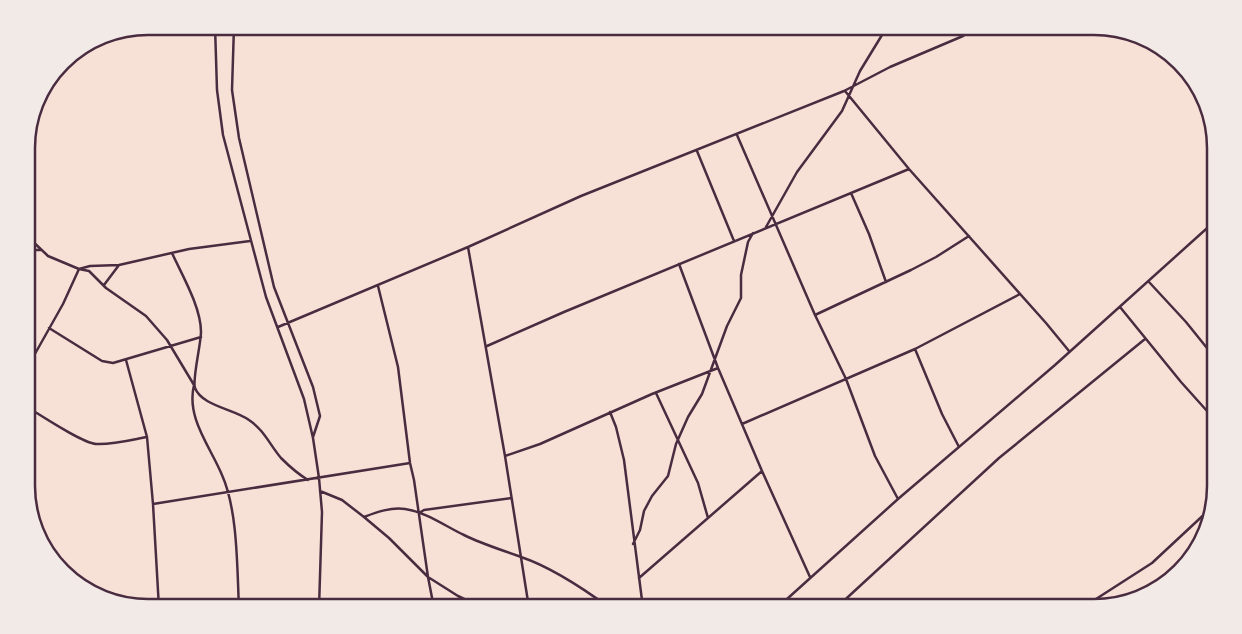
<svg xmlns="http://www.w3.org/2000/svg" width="1242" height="634" font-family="Bitter,serif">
	<rect width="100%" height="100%" fill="#f7e1d7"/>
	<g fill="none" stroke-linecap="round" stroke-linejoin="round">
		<path stroke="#4a2c40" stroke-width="2.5" d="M215 26 217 90 223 135 266 297 304 399 313 438 319 478 322 512 319 608
			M234 26 232 90 239 138 274 287 313 387 320 416 313 437
			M845 91 909 169 1046 323 1069 351
			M737 135 815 315 846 379 875 456 898 499
			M697 151 734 241
			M851 193 869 234 886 282
			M766 227 797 172 842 111 860 71 882 35 886 26
			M27 236 48 256 79 269 89 271 106 288 146 316 167 340 194 385C186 418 210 446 222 475 238 511 237 568 239 608
			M468 247 505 456 529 608
			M27 250H41
			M172 253C182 275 201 307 201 332 201 344 192 380 195 388 202 406 234 409 249 420 264 430 270 445 281 458 289 466 298 474 308 480
			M679 264 718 368 762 471 810 577
			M1149 282 1186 322 1215 358
			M104 285 119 265
			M378 286 398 367 410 463 414 480 428 577 434 608
			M1120 307 1181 382 1216 421
			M815 315 911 270 936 257 969 236
			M278 327 468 247 581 196 844 91 890 67 963 36 979 26
			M49 328 102 361 113 363 201 337
			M487 346 564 312 909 169
			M915 349 942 414 959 447
			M126 360 147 437 153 504 159 608
			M27 368 63 304 79 269 90 266 119 265 189 249 250 241
			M656 393 698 483 708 518
			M27 407C42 416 82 443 96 444 112 445 131 440 147 437
			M610 412 616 427 624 460 643 608
			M742 424 915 349 1020 294
			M505 456 540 444 652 394 718 368
			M320 491 342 500 364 517 389 538 428 577 458 596 483 608
			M153 504 410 463
			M419 513 424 510 511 498
			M364 517C377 512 391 507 405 509 426 512 445 526 464 535 482 544 502 550 521 557 551 567 584 589 610 608
			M633 544 640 530 644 511 652 496 668 476 676 444 688 417 702 394 727 326 741 298V275L748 242 753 233
			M639 578 762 471
			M777 608 898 499 1055 365 1215 221
			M836 608 999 458 1145 339
			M1082 608 1152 563 1210 509"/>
	</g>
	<path d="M0 0H1242V634H0ZM148 35H1094A113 113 0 0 1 1207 148V486A113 113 0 0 1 1094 599H148A113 113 0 0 1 35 486V148A113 113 0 0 1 148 35Z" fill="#f1eae7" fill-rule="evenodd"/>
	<path fill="none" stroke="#4a2c40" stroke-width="2.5" d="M148 35H1094A113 113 0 0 1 1207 148V486A113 113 0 0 1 1094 599H148A113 113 0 0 1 35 486V148A113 113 0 0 1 148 35Z"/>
</svg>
